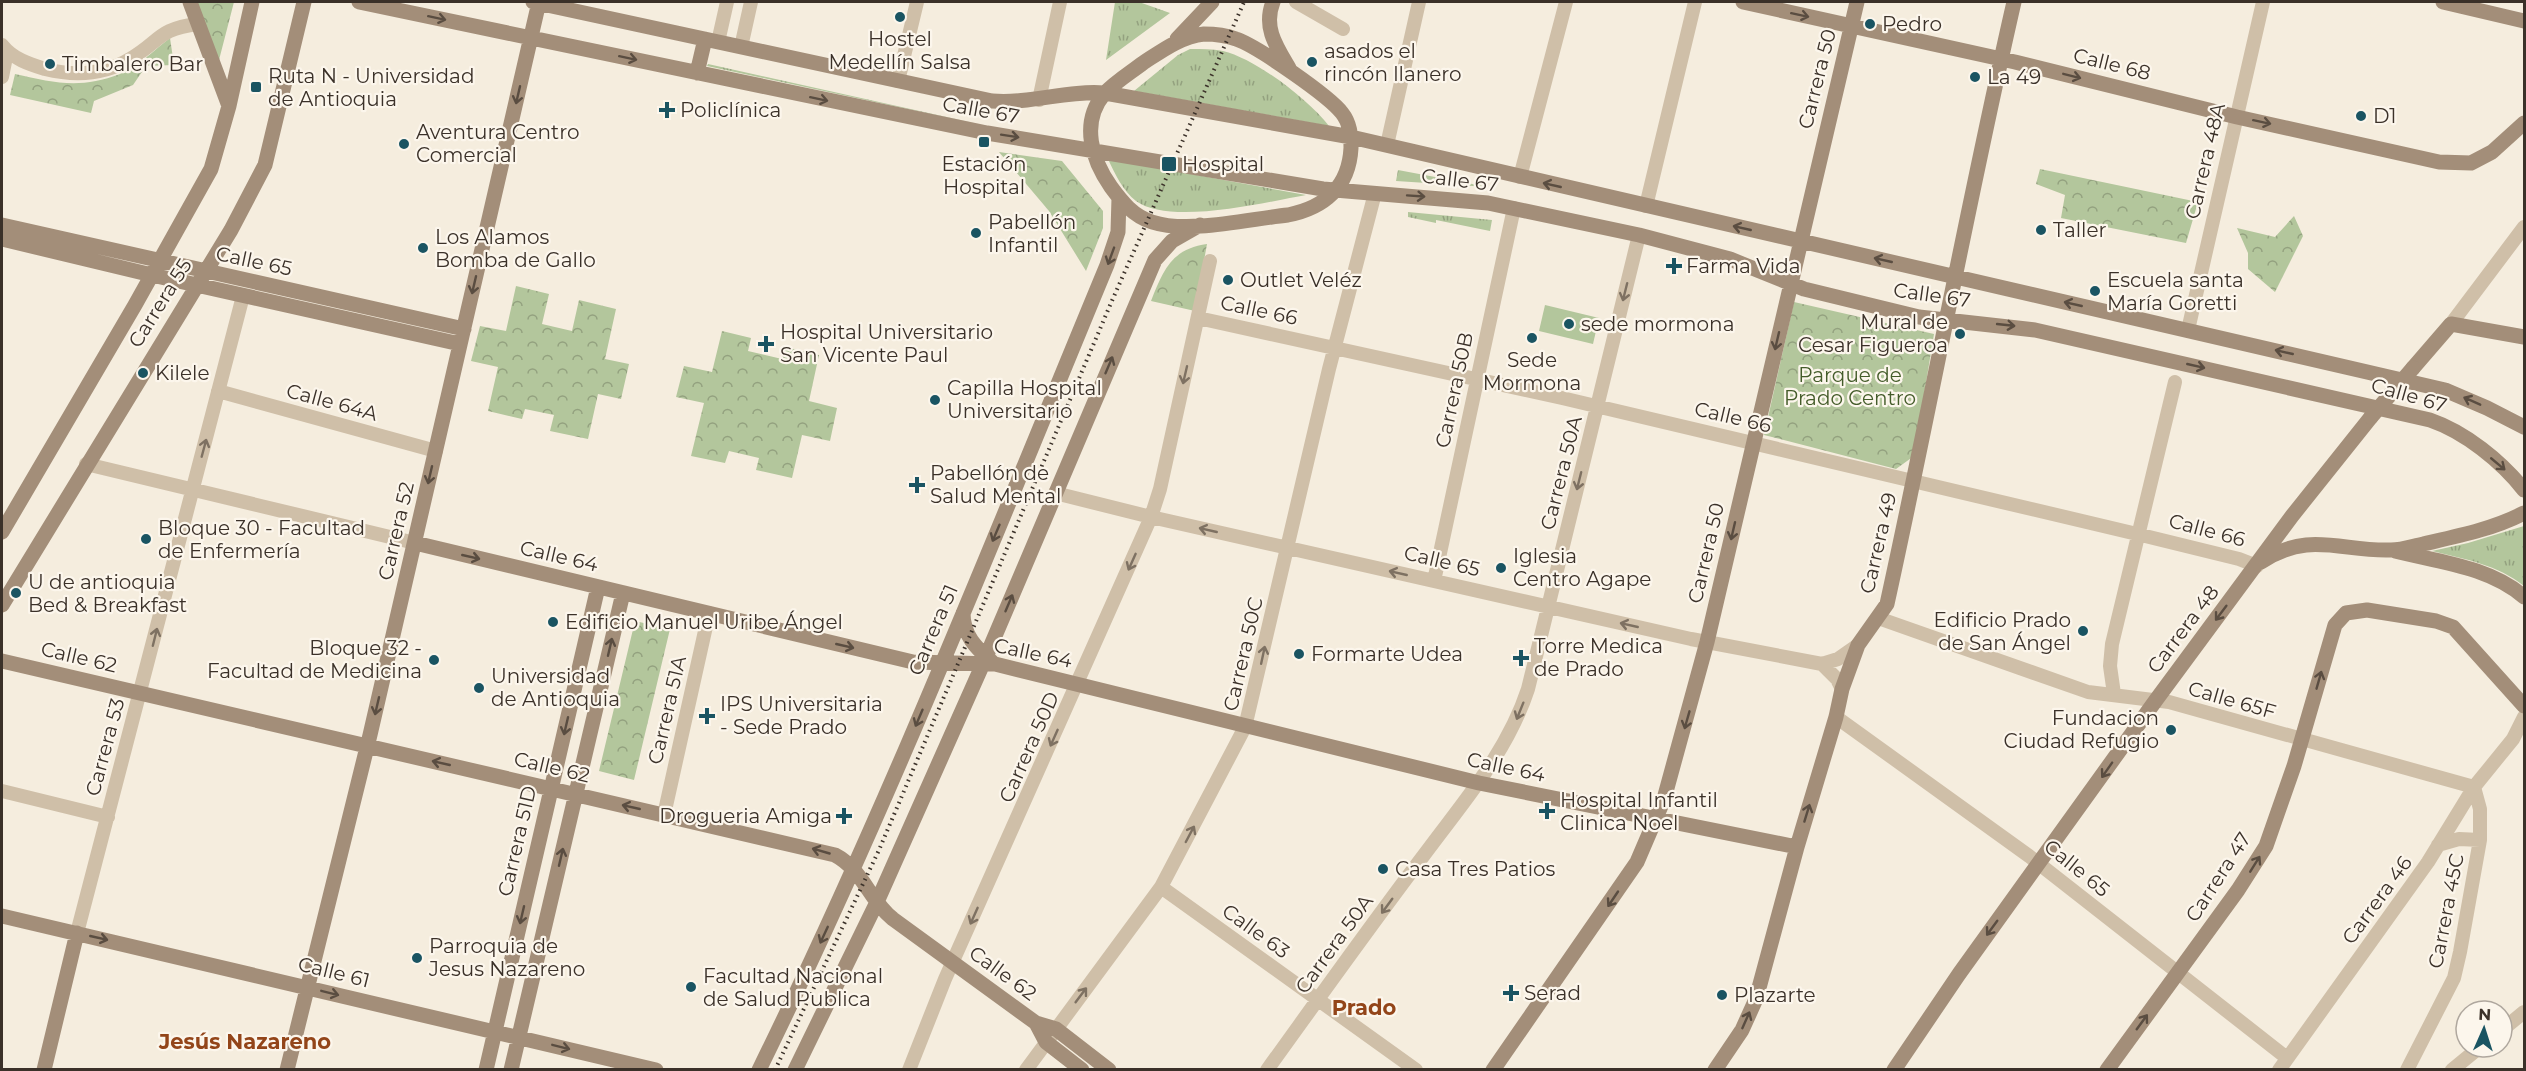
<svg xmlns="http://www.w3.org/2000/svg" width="2526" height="1071" font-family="Montserrat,sans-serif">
	<defs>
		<pattern id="grass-tufts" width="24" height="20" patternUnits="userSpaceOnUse" patternTransform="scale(1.5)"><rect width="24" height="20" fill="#b3c69c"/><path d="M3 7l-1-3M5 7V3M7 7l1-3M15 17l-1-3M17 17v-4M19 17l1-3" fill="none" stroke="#93a17f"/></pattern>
		<pattern id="forest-crowns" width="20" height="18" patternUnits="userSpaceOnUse" patternTransform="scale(1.5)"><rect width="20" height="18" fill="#b3c69c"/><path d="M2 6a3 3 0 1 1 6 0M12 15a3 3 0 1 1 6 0" fill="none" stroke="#93a17f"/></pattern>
	</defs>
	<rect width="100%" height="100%" fill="#f5edde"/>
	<path fill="url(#grass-tufts)" d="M1115 2H1139L1170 13 1106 60Z
		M1190 49C1202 49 1212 49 1223 51 1256 59 1308 99 1329 126L1134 91 1178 55Z
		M708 64 987 126 707 66Z
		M1108 159 1306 195C1266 202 1170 226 1136 201 1123 191 1115 174 1108 159Z
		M1398 170 1488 187 1396 181Z
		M1408 212 1492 220 1490 231 1436 220V223L1408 217Z
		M2524 526V586C2498 565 2465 559 2432 551L2468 543Z"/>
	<path fill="url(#forest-crowns)" d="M196 2H234L219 60Z
		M170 38 174 65 146 66 133 85 94 101 91 113 10 95 15 74C54 83 81 89 120 74 138 67 155 49 170 38Z
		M999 152 1062 161 1103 211V228L1086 271 1049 211Z
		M2040 169 2198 202 2186 243 2061 218 2065 195 2036 184Z
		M2294 216 2303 236 2275 292 2248 269V253L2237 228 2275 237Z
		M1207 244 1195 311 1151 301C1163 271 1171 249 1207 244Z
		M516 286 549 294 542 324 572 331 579 300 616 309 605 359 629 364 621 399 598 394 588 439 550 431 554 415 525 409 522 419 488 411 498 367 471 361 480 326 506 331Z
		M1794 302 1934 334 1914 456 1896 469 1764 435Z
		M722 331 751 338 748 351 782 359 785 347 819 355 809 401 837 408 830 441 802 435 792 478 756 470 759 458 729 451 725 463 691 456 704 403 676 397 684 366 712 372Z
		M635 621 670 629 634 780 599 771Z"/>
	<path fill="#b3c69c" d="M1545 305 1599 318 1593 344 1539 331Z"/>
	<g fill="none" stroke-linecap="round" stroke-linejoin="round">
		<path stroke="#cfbfa8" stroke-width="14" d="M1296 2 1343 29
			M718 42 727 2
			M2 45C13 59 29 64 45 69 74 76 104 75 130 59 161 41 157 29 198 24
			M741 47 751 2
			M2 77 7 52
			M898 81 917 2
			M1039 100 1060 2
			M1387 145 1419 2
			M1520 177 1566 2
			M1646 206 1695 2
			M1198 318 1562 398 2137 534 2239 559 2257 566
			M2451 324 2524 227
			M2188 330 2263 2
			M218 391 436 451
			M86 464 415 543
			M1055 493 1151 517 1691 639 1822 664 1837 679 1842 689
			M1434 581 1514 208
			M1878 618 2088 692 2169 702 2474 787
			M1822 664 1838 659 1858 645
			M2114 694 2110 666 2112 644 2175 382
			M1836 717 2029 856 2287 1058
			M2 791 108 817
			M664 815 709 613
			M2438 845 2459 839 2480 840
			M1161 887 1416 1070
			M77 933 243 296
			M2502 1030 2524 1012
			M909 1070 945 979 1151 517 1160 489 1210 261
			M1026 1070 1161 887 1245 727 1329 369 1375 193
			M1267 1070C1319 998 1370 926 1424 855 1463 802 1507 753 1528 689L1639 235
			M2279 1070 2428 862 2474 787 2513 739 2524 717
			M2407 1070 2454 978 2460 952 2480 840V809L2474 787
			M2452 1070 2480 1047"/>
		<path stroke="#a38e79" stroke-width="15" d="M190 2 229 106
			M359 2 987 133 1323 189 1488 203 1639 235 1730 259 1804 289 1919 317 2035 330 2430 420C2465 432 2501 461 2524 490
			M533 2 992 101C1032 104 1067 90 1105 93L1351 137 2445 390 2487 408 2524 427
			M1273 2C1263 27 1276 46 1289 68
			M1743 2 2015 62 2237 117 2439 162 2471 163 2492 152 2524 123
			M2443 2 2524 21
			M1204 34C1215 34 1225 35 1236 39 1257 46 1329 96 1342 113 1350 123 1351 135 1351 148 1349 187 1324 208 1288 215 1249 219 1188 234 1152 222 1133 216 1122 202 1111 187 1092 160 1080 123 1104 94 1115 82 1130 73 1143 63 1163 50 1180 37 1204 34Z
			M1177 39 1212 2
			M697 73 705 39
			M2 225 464 329
			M2 239 152 275 460 344
			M2413 368 2451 324 2524 337
			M2 532 135 305 211 169 229 106 252 2
			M415 543 913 662 995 664 1479 783 1797 847
			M2395 551C2439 562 2490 567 2524 597
			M2261 562C2309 530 2342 552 2391 550 2402 550 2413 546 2423 544 2458 536 2493 529 2524 513
			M2 605 231 230 265 165 304 2
			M963 613C963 635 976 648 992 662
			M2 661 835 855C862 869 870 901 893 919L1036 1023 1056 1029 1109 1070
			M2 916 656 1070
			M1036 1023 1046 1042 1082 1070
			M44 1070 77 933
			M287 1070 370 735 539 2
			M486 1070 598 587
			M511 1070 623 593
			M759 1070C888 807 995 535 1107 265L1118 232 1119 198
			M795 1070 877 902 986 657 1155 260 1172 241 1200 225
			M1493 1070 1637 862 1664 799 1707 642 1857 2
			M1715 1070 1742 1030 1756 999 1797 847 1836 717 1842 689 1858 645 1887 604C1931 404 1968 202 2014 2
			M1894 1070 1959 974 2156 700 2292 516 2371 417
			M2107 1070 2238 890 2266 846 2294 766 2335 625 2346 613 2367 610 2436 621 2453 627 2524 706"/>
		<path stroke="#3b3129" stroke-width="4" stroke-dasharray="1.5 4.5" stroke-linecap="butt" d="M775 1070 879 850 1111 303 1244 2"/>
		<path stroke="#a38e79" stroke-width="15" d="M2371 417 2413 368"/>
	</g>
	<defs><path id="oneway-shaft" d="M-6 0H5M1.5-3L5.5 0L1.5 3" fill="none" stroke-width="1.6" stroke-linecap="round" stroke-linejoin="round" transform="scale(1.5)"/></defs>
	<g stroke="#5a4d41">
		<use href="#oneway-shaft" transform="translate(1800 15) rotate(12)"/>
		<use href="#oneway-shaft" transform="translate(437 18) rotate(12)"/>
		<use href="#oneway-shaft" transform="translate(628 58) rotate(12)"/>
		<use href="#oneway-shaft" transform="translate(2072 76) rotate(14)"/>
		<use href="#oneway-shaft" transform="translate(518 95) rotate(103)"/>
		<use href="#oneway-shaft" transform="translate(819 99) rotate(12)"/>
		<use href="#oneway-shaft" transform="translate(2262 122) rotate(12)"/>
		<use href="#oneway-shaft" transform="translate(1010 136) rotate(9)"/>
		<use href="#oneway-shaft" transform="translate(1552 185) rotate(-167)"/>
		<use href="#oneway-shaft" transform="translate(1416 196) rotate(4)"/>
		<use href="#oneway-shaft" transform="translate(1742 228) rotate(-167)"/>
		<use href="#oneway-shaft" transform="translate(1111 256) rotate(110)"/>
		<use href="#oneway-shaft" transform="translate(1883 260) rotate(-167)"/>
		<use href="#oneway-shaft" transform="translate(474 285) rotate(103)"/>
		<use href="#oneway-shaft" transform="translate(2073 304) rotate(-167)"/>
		<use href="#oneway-shaft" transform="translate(2006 325) rotate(6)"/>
		<use href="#oneway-shaft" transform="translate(1777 341) rotate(103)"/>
		<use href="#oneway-shaft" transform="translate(2284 352) rotate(-167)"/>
		<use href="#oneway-shaft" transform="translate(1109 365) rotate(-67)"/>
		<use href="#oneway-shaft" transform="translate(2196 366) rotate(13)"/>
		<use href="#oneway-shaft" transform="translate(2472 401) rotate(-156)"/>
		<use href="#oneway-shaft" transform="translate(2498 464) rotate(40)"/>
		<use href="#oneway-shaft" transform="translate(430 475) rotate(103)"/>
		<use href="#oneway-shaft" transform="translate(1733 531) rotate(103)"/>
		<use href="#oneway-shaft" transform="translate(996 533) rotate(113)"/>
		<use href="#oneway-shaft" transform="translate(471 557) rotate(13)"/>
		<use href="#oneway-shaft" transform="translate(1009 603) rotate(-67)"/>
		<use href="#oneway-shaft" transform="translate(2221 613) rotate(127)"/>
		<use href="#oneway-shaft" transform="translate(845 646) rotate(13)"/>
		<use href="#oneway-shaft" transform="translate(610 647) rotate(-77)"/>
		<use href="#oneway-shaft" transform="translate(2319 680) rotate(-74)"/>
		<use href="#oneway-shaft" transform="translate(377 706) rotate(103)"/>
		<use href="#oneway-shaft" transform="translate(919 718) rotate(113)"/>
		<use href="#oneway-shaft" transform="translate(1687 720) rotate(106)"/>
		<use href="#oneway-shaft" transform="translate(566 726) rotate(103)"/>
		<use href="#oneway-shaft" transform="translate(441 763) rotate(-167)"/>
		<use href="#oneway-shaft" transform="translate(2107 770) rotate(125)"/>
		<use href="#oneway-shaft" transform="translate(631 807) rotate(-167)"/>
		<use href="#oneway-shaft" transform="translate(1807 813) rotate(-73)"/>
		<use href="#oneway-shaft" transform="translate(821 851) rotate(-164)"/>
		<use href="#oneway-shaft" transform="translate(561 857) rotate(-77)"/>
		<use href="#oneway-shaft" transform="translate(2255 864) rotate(-58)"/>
		<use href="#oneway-shaft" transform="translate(1613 899) rotate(124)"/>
		<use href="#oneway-shaft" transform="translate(522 915) rotate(103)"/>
		<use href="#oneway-shaft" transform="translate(1992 928) rotate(126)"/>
		<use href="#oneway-shaft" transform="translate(824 935) rotate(115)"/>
		<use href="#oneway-shaft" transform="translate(99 938) rotate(13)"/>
		<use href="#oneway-shaft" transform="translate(330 993) rotate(14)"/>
		<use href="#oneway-shaft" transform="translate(1746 1020) rotate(-66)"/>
		<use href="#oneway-shaft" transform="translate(2142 1022) rotate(-54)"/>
		<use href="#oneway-shaft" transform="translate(561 1047) rotate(14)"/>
	</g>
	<g stroke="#7e7162">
		<use href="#oneway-shaft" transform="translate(1625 292) rotate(104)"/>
		<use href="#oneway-shaft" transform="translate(1185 375) rotate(103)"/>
		<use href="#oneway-shaft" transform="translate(204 448) rotate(-75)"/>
		<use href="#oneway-shaft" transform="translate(1579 481) rotate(104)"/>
		<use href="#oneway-shaft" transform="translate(1208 530) rotate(-167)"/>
		<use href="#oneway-shaft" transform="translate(1132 562) rotate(114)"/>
		<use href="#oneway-shaft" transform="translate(1398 573) rotate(-167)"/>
		<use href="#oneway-shaft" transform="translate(1629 625) rotate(-167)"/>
		<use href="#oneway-shaft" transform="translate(155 637) rotate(-76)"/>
		<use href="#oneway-shaft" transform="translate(1263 655) rotate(-78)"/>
		<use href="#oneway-shaft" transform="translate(1520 711) rotate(112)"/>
		<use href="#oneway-shaft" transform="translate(1054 738) rotate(114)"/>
		<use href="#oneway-shaft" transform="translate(1190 834) rotate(-62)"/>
		<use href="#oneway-shaft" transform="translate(1387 906) rotate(126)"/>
		<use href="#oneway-shaft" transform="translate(974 916) rotate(114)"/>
		<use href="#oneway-shaft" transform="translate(1081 995) rotate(-53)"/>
	</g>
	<g fill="#1a5462" stroke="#fcf6ec" stroke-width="2">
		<circle cx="900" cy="17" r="6"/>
		<circle cx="1870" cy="24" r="6"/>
		<circle cx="1312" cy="62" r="6"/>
		<circle cx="50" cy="64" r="6"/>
		<circle cx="1975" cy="77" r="6"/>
		<rect x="250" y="81" width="12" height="12" rx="3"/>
		<path d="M664 101h6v6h6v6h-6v6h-6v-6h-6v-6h6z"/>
		<circle cx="2361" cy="116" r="6"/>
		<rect x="978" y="136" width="12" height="12" rx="3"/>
		<circle cx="404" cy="144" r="6"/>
		<rect x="1161" y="156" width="16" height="16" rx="3"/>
		<circle cx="2041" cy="230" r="6"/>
		<circle cx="976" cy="233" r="6"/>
		<circle cx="423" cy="248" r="6"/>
		<path d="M1671 257h6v6h6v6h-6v6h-6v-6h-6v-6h6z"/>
		<circle cx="1228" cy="280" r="6"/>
		<circle cx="2095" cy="291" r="6"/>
		<circle cx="1569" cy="324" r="6"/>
		<circle cx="1960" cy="334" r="6"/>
		<circle cx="1532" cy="338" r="6"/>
		<path d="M763 335h6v6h6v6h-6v6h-6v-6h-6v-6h6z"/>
		<circle cx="143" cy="373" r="6"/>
		<circle cx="935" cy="400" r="6"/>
		<path d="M914 476h6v6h6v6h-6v6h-6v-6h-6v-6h6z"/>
		<circle cx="146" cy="539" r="6"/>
		<circle cx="1501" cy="568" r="6"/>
		<circle cx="16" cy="593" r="6"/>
		<circle cx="553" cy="622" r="6"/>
		<circle cx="2083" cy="631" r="6"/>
		<circle cx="1299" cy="654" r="6"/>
		<path d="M1518 649h6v6h6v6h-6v6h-6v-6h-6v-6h6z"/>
		<circle cx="434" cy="660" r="6"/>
		<circle cx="479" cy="688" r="6"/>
		<path d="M704 707h6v6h6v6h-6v6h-6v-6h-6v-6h6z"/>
		<circle cx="2171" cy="730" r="6"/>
		<path d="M1544 802h6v6h6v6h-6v6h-6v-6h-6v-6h6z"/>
		<path d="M841 807h6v6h6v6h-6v6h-6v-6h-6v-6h6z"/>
		<circle cx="1383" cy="869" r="6"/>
		<circle cx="417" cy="958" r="6"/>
		<circle cx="691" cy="987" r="6"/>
		<path d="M1508 984h6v6h6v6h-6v6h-6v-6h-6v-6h6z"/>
		<circle cx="1722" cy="995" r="6"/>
	</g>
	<g text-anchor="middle" stroke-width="4.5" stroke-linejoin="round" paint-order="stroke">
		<g font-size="20" fill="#3b3129" stroke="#fcf6ec" text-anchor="start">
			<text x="1882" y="31">Pedro</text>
			<text x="900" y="46" text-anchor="middle">Hostel<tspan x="900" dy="23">Medellín Salsa</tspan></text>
			<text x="1324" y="58">asados el<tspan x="1324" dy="23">rincón llanero</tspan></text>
			<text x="62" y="71">Timbalero Bar</text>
			<text x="268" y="83">Ruta N - Universidad<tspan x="268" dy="23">de Antioquia</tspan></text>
			<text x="1987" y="84">La 49</text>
			<text x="680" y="117">Policlínica</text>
			<text x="2373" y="123">D1</text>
			<text x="416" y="139">Aventura Centro<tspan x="416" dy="23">Comercial</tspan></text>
			<text x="984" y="171" text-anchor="middle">Estación<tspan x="984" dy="23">Hospital</tspan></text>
			<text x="1182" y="171">Hospital</text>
			<text x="988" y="229">Pabellón<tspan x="988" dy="23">Infantil</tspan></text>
			<text x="2053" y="237">Taller</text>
			<text x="435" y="244">Los Alamos<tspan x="435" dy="23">Bomba de Gallo</tspan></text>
			<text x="1686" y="273">Farma Vida</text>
			<text x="1240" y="287">Outlet Veléz</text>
			<text x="2107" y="287">Escuela santa<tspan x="2107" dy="23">María Goretti</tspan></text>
			<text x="1948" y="329" text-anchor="end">Mural de<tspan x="1948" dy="23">Cesar Figueroa</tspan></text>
			<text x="1581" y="331">sede mormona</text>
			<text x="780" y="339">Hospital Universitario<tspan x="780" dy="23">San Vicente Paul</tspan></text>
			<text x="1532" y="367" text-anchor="middle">Sede<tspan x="1532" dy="23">Mormona</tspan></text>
			<text x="155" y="380">Kilele</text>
			<text x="947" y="395">Capilla Hospital<tspan x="947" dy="23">Universitario</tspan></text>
			<text x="930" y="480">Pabellón de<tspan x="930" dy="23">Salud Mental</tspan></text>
			<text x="158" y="535">Bloque 30 - Facultad<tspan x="158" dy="23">de Enfermería</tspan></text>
			<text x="1513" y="563">Iglesia<tspan x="1513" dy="23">Centro Agape</tspan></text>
			<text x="28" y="589">U de antioquia<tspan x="28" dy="23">Bed &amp; Breakfast</tspan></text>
			<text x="2071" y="627" text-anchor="end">Edificio Prado<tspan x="2071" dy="23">de San Ángel</tspan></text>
			<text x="565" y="629">Edificio Manuel Uribe Ángel</text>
			<text x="1534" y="653">Torre Medica<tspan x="1534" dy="23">de Prado</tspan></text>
			<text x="422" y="655" text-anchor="end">Bloque 32 -<tspan x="422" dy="23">Facultad de Medicina</tspan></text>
			<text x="1311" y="661">Formarte Udea</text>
			<text x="491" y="683">Universidad<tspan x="491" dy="23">de Antioquia</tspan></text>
			<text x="720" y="711">IPS Universitaria<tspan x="720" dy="23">- Sede Prado</tspan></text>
			<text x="2159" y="725" text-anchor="end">Fundacion<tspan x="2159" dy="23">Ciudad Refugio</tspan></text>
			<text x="1560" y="807">Hospital Infantil<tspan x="1560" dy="23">Clinica Noel</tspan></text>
			<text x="832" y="823" text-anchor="end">Drogueria Amiga</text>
			<text x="1395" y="876">Casa Tres Patios</text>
			<text x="429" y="953">Parroquia de<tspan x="429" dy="23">Jesus Nazareno</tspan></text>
			<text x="703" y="983">Facultad Nacional<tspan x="703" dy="23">de Salud Publica</tspan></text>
			<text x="1524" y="1000">Serad</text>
			<text x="1734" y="1002">Plazarte</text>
		</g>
		<g font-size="20" fill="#3b3129" stroke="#fcf6ec">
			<text transform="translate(2112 64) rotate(14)" y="7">Calle 68</text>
			<text transform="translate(1817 79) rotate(-76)" y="7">Carrera 50</text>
			<text transform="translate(981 110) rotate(10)" y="7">Calle 67</text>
			<text transform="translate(2205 161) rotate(-77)" y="7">Carrera 48A</text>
			<text transform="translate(1460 180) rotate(7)" y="7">Calle 67</text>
			<text transform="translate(254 261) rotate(12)" y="7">Calle 65</text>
			<text transform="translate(1932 295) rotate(8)" y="7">Calle 67</text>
			<text transform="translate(160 303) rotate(-58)" y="7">Carrera 55</text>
			<text transform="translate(1259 310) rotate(12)" y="7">Calle 66</text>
			<text transform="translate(1454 390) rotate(-78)" y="7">Carrera 50B</text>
			<text transform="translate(2409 395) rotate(16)" y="7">Calle 67</text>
			<text transform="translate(332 402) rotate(15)" y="7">Calle 64A</text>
			<text transform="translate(1733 417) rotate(13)" y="7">Calle 66</text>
			<text transform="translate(1561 473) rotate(-76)" y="7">Carrera 50A</text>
			<text transform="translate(2207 530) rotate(15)" y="7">Calle 66</text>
			<text transform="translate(396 531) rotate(-77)" y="7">Carrera 52</text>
			<text transform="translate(1878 543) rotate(-77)" y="7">Carrera 49</text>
			<text transform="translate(1706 553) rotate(-77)" y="7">Carrera 50</text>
			<text transform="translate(559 556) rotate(13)" y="7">Calle 64</text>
			<text transform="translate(1442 561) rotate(13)" y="7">Calle 65</text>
			<text transform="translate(2183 629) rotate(-53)" y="7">Carrera 48</text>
			<text transform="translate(933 630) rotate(-67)" y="7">Carrera 51</text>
			<text transform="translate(1033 653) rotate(12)" y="7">Calle 64</text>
			<text transform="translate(1243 654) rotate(-77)" y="7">Carrera 50C</text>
			<text transform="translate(79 657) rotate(13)" y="7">Calle 62</text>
			<text transform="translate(2232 700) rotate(16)" y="7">Calle 65F</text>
			<text transform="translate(667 710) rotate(-77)" y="7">Carrera 51A</text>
			<text transform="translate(105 747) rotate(-75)" y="7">Carrera 53</text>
			<text transform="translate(1029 747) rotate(-66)" y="7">Carrera 50D</text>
			<text transform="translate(552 767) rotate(13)" y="7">Calle 62</text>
			<text transform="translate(1506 767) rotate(12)" y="7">Calle 64</text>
			<text transform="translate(517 841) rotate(-77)" y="7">Carrera 51D</text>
			<text transform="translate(2077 868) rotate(39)" y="7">Calle 65</text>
			<text transform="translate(2218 877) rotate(-57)" y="7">Carrera 47</text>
			<text transform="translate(2377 900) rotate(-54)" y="7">Carrera 46</text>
			<text transform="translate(2446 911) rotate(-79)" y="7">Carrera 45C</text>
			<text transform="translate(1256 931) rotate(36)" y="7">Calle 63</text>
			<text transform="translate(1334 944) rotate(-54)" y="7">Carrera 50A</text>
			<text transform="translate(334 972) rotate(14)" y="7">Calle 61</text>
			<text transform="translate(1003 973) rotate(36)" y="7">Calle 62</text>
		</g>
		<g font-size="20" fill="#445c2a" stroke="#fcf6ec">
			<text x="1850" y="382">Parque de<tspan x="1850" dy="23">Prado Centro</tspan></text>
		</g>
		<g font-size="21" font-weight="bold" fill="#934519" stroke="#fcf6ec">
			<text x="1364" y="1015">Prado</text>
			<text x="245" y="1049">Jesús Nazareno</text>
		</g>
	</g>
	<rect width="2526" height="1071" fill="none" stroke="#3b3129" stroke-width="6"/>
	<g transform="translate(2484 1029) rotate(3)"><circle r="28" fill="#fcf6ec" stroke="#afa79e" stroke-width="1.5"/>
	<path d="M0-4.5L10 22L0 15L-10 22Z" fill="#1a5462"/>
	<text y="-9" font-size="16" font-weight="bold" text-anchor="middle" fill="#3b3129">N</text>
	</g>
</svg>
